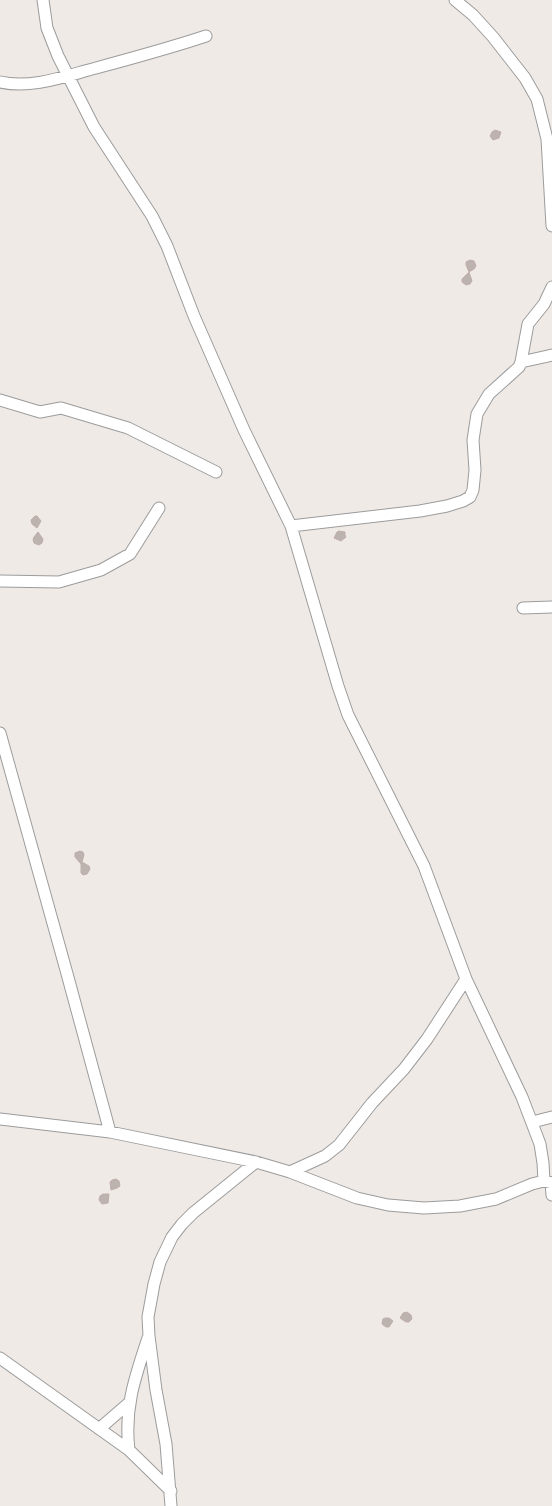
<svg xmlns="http://www.w3.org/2000/svg" width="552" height="1506" font-family="Commissioner,sans-serif">
	<rect width="100%" height="100%" fill="#efeae6"/>
	<path fill="#bcb2af" stroke="#c0aea9" d="M495 130 501 132 499 138 493 140 490 136 492 132Z
		M470 260 474 261 476 266 474 269 469 272 466 265V262Z
		M469 272 472 281 470 284 466 285 462 282V279Z
		M35 516H37L41 521 37 528 32 524 31 520Z
		M339 531 345 532V535L346 537 341 541 334 538 337 532Z
		M38 532 43 539 42 543 39 545 34 543 33 540 34 537Z
		M80 851 83 852 84 855 82 862 89 866 90 869 87 874 83 875 81 873V864L75 857V853Z
		M116 1179 119 1181 120 1186 117 1188 111 1190 110 1182 112 1180Z
		M109 1194 108 1203 102 1204 99 1200 100 1196 103 1194Z
		M407 1312 411 1315 412 1319 409 1322H406L400 1318 403 1313Z
		M385 1318H389L393 1321 389 1327H386L382 1324 383 1319Z"/>
	<g fill="none" stroke-linecap="round" stroke-linejoin="round">
		<g stroke="#9c9c9c" stroke-width="13">
			<path id="street" d="M43 0 47 28 58 56 94 127 152 216 167 246 194 316 244 430 291 526 338 686 348 715 424 866 466 979 522 1097 540 1144 543 1163 544 1181
				M455 0 473 15 493 37 525 78 537 99 547 139 552 226
				M0 82C33 89 65 76 96 68 133 58 170 48 206 36
				M521 362 552 355
				M0 400 40 412 61 408 128 428 216 472
				M291 526 420 511 447 506 463 501 470 497 473 490 475 470 473 440 477 414 489 394 519 367 521 362 528 324 544 304 552 287
				M0 581 59 582 101 570 130 554 159 508
				M523 608 552 607
				M0 733 66 970 110 1132
				M0 1119 110 1132 256 1162 290 1172 357 1198 388 1205 424 1208 460 1206 496 1199 532 1184 544 1181 552 1183
				M532 1122 552 1117
				M290 1172 325 1156 339 1145 372 1103 404 1069 427 1039 466 979
				M551 1183 552 1195
				M0 1358 129 1450 171 1491
				M99 1429 129 1403
				M129 1450C124 1408 135 1377 148 1338
				M171 1506 166 1444 156 1390 149 1336 148 1317 154 1284 160 1262 172 1237 182 1224 193 1213 256 1162"/>
		</g>
		<use href="#street" stroke="#fff" stroke-width="11"/>
	</g>
</svg>
